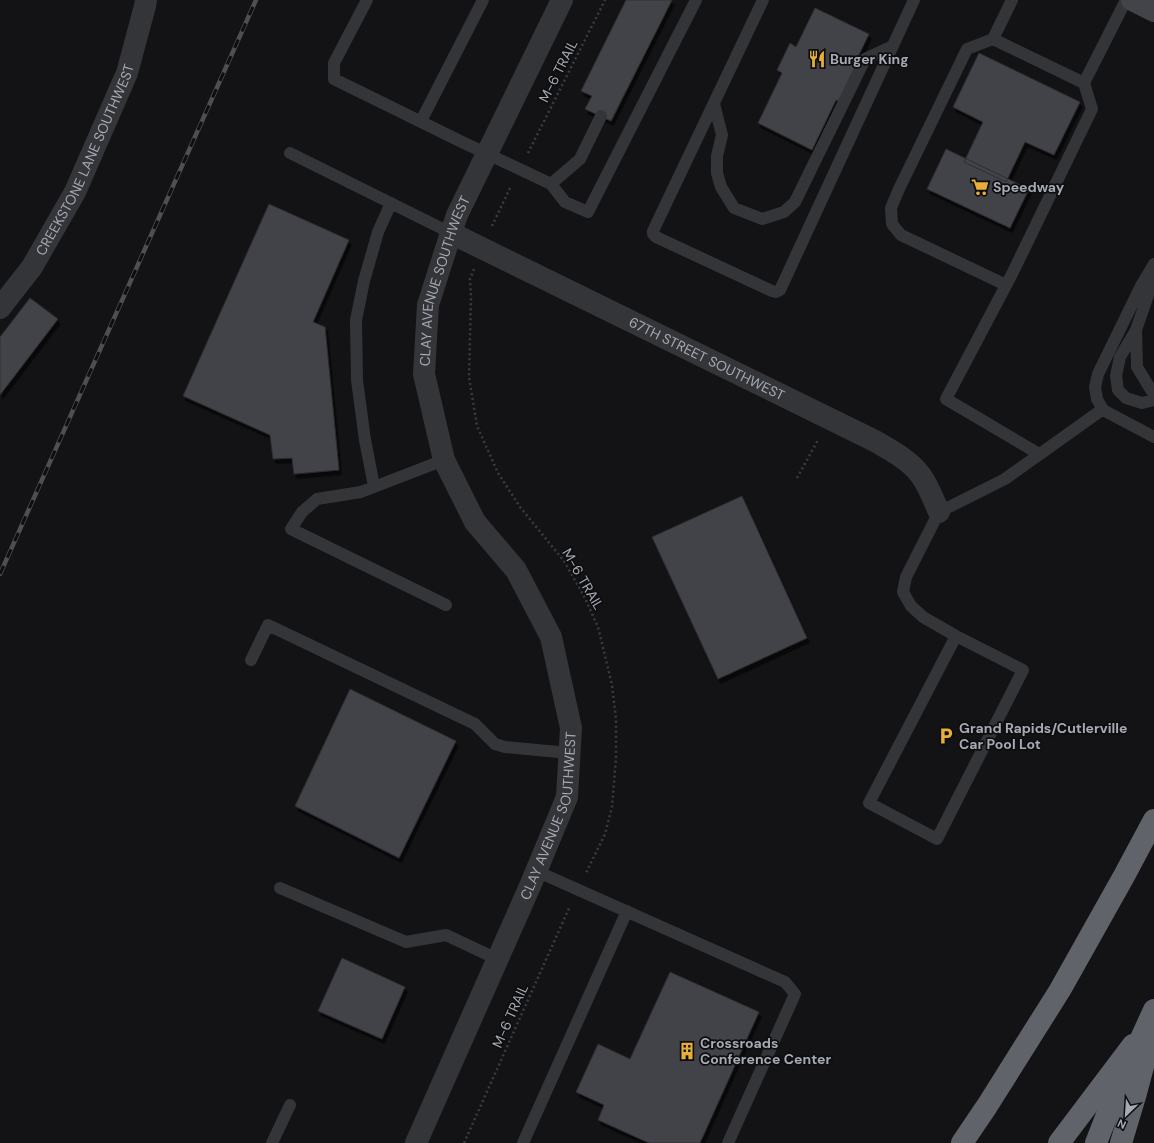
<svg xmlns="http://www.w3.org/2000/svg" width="1154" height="1143" font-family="'DM Sans',sans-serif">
	<defs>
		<filter id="shadow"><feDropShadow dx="2.5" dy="4.5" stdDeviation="0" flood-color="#0009"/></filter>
	</defs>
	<rect width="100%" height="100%" fill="#131315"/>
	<path fill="#424348" stroke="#2d2d31" filter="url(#shadow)" d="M626 0H672L611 121 585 109 592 96 581 91Z
		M815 8 869 34 855 63 859 65 841 102 836 100 812 150 758 123 782 73 777 70 790 43 796 47Z
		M979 53 1080 102 1054 155 1025 142 1006 182 964 162 983 122 953 107Z
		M946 149 1029 189 1010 228 927 189Z
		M269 204 349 240 313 322 325 327 339 470 294 474 292 458 273 459 270 435 183 396Z
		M30 298 58 319 0 395V337Z
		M742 496 807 638 718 679 652 537Z
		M350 689 456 741 399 858 295 806Z
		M342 958 405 987 382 1039 318 1011Z
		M670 972 759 1012 700 1143H649L598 1120 604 1105 576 1092 598 1044 630 1059Z"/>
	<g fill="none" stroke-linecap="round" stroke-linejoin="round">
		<path stroke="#3a3c40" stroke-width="2.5" stroke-dasharray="2 3" stroke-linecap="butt" d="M528 153 605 0
			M492 226 511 186
			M474 269 470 279 471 298 469 377 477 426 498 473 520 507 564 561 584 596 598 627 612 685 616 719V758L612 807 605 834 586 873
			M797 478 818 440
			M464 1143 570 906"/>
		<path stroke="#343539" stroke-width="12" d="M367 0 334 63V79L462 142 551 184 565 202 588 212 696 0
			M763 0 653 231V234L656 237 772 291 776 292 780 290 914 0
			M1012 0 993 39 1084 83 1126 0
			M993 39 967 49 899 189 891 208 892 224 901 235 1006 285
			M714 104 722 135 717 156V173L721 187 734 208 762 219 784 212 795 202 865 59 893 46
			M421 121 483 0
			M290 153 451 233
			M551 184 580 159 601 116
			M1154 264 1142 284 1098 374 1095 387 1097 399 1103 410 1154 437
			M1154 278 1136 330 1137 367 1151 390 1154 392
			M1136 330 1120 357 1116 376 1118 390 1126 398 1142 403 1154 400
			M1039 454 946 399 1013 272 1092 109 1084 83
			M444 460 361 492 317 499 302 512 291 529 446 605
			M374 486 365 440 357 380 356 320 364 281 378 232 391 203
			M956 636 1023 670 937 839 869 803 956 636 923 617 911 606 903 592 906 577 939 512 1005 479 1103 409
			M251 660 268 625 475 724 495 744 505 747 569 753
			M536 871 785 982 795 994 728 1143
			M280 888 406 942 446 935 497 959
			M272 1143 290 1105
			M523 1143 627 911"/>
		<g stroke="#343539" stroke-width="22">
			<path id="s1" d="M451 233 875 441C890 450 908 459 919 473 928 484 933 499 939 512"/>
			<path id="s2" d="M0 308 32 267 75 192 127 73 145 6 146 0"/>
			<path id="s3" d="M416 1143 530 886 567 797 571 728 551 637 516 570 475 522 444 460 424 374 428 305 451 233 457 215 562 0"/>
		</g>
		<path stroke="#424449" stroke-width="22" d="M1132 0 1154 11"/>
		<path stroke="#61636a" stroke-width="22" d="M962 1143 987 1106 1060 990 1124 876 1154 820
			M1059 1143 1133 1045
			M1121 1143 1136 1093 1154 1025"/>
		<g stroke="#4d4f54" stroke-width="4.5">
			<path id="rail" d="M0 574 256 0"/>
		</g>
		<use href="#rail" stroke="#0e0e10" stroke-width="3" stroke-dasharray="9" stroke-linecap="butt"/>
		<path stroke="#61636a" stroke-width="22" d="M1096 1143 1112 1102 1154 1010"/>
	</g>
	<defs>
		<g id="restaurant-bare" transform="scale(1.38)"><path d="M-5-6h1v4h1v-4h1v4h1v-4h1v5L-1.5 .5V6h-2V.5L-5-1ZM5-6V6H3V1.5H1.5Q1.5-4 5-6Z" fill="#e8af38" stroke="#0e0e10" stroke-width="2.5" paint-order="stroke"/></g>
		<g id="supermarket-bare" transform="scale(1.38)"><path d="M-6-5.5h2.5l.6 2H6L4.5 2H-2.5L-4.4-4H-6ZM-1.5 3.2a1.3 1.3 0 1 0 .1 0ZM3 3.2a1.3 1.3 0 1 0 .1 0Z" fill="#e8af38" stroke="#0e0e10" stroke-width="2.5" paint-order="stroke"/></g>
		<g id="parking-bare" transform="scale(1.38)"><path d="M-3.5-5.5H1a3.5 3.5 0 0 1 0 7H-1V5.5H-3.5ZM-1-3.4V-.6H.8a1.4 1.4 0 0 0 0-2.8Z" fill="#e8af38" stroke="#0e0e10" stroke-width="2.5" paint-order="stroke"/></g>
		<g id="building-bare" transform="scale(1.38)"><path d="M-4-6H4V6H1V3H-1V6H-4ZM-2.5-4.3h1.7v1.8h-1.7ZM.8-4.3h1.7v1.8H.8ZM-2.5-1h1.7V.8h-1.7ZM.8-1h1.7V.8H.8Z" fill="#e8af38" stroke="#0e0e10" stroke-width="2.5" paint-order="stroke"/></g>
	</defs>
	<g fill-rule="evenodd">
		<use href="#restaurant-bare" x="817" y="59"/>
		<use href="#supermarket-bare" x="980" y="187"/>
		<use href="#parking-bare" x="946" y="736"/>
		<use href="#building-bare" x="687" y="1051"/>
	</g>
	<g text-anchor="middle" stroke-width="3.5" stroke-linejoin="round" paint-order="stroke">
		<g font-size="14" font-weight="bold" fill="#a5aab4" stroke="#0e0e10" text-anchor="start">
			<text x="830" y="64">Burger King</text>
			<text x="993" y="192">Speedway</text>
			<text x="959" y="733">Grand Rapids/Cutlerville<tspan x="959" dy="16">Car Pool Lot</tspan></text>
			<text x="700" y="1048">Crossroads<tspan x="700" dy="16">Conference Center</tspan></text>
		</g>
		<g font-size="14" fill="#a5aab4" stroke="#0e0e10">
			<text transform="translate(558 71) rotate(-63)" y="5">M-6 TRAIL</text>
			<text dy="5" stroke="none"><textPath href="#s2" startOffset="172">CREEKSTONE LANE SOUTHWEST</textPath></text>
			<text dy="5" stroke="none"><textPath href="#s3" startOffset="932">CLAY AVENUE SOUTHWEST</textPath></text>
			<text dy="5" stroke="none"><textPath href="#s1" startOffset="285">67TH STREET SOUTHWEST</textPath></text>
			<text transform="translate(583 579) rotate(60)" y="5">M-6 TRAIL</text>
			<text dy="5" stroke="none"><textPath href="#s3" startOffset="355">CLAY AVENUE SOUTHWEST</textPath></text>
			<text transform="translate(510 1016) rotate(-66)" y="5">M-6 TRAIL</text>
		</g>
	</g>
	<g transform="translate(1126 1115) rotate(205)" stroke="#0e0e10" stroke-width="3" paint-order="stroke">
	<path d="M0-3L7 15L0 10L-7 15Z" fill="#a5aab4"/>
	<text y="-6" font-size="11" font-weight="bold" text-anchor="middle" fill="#a5aab4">N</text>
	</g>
</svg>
